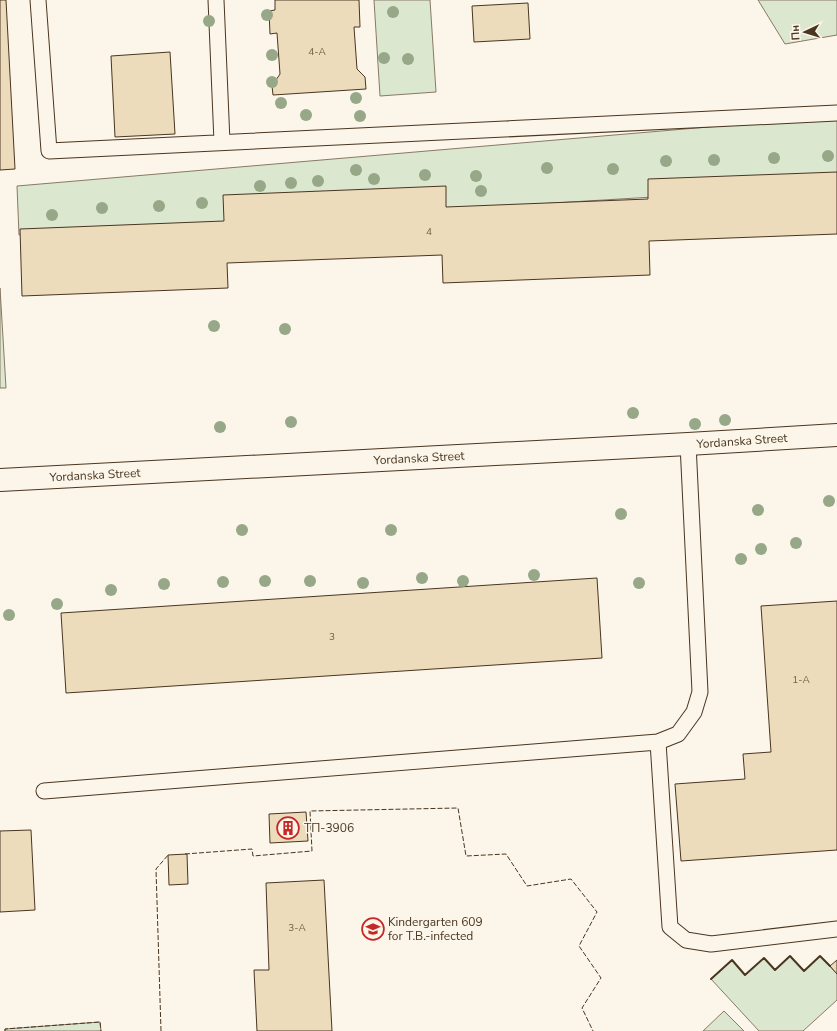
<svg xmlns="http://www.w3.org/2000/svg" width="837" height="1031" font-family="'Nunito Sans',sans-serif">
	<rect width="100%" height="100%" fill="#fbf6e9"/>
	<path fill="#dce7d0" stroke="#887966" d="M374 0H430L436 92 380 96Z
		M758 0H837V35L785 44Z
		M837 116V186L19 235 17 186Z
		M0 288 6 388H0Z
		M790 956 804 971 820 956 837 974V1000L803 1031H759L711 979 732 960 745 975 764 958 775 970Z
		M724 1011 744 1031H703Z
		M100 1022 101 1031H5V1029Z"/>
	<path fill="#ecdcbc" stroke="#4a3520" d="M0 0H6L15 169 0 170Z
		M275 0H359L360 27H354L357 69 365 77 366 89 273 95 272 86 280 74 277 33 270 34 269 11 275 10Z
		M528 3 530 39 474 42 472 6Z
		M170 52 175 134 115 137 111 56Z
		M837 172V234L649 241 650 275 443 283 442 255 227 263 228 288 22 296 20 229 224 221 223 195 446 186V207L648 199V179Z
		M597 578 602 658 66 693 61 613Z
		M837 601V850L681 861 675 784 745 779 743 754 771 752 761 606Z
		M306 812 308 841 270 843 269 814Z
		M31 830 35 910 0 912V831Z
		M187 854 188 884 169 885 168 855Z
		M324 880 332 1031H257L254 970H269L266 883Z
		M837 960V974L830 966Z"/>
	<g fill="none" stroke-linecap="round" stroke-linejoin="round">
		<g stroke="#4a3520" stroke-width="17">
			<path id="lane" d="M38 0 49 151 837 113
				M216 0 222 142
				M658 742 670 927 686 940 711 944 837 929
				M44 791 658 742 678 734 694 712 700 692 688 444"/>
		</g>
		<g stroke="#4a3520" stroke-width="24">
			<path id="secondary" d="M0 480 688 444 837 435"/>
		</g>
		<use href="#lane" stroke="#fbf6e9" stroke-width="15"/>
		<use href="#secondary" stroke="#fbf6e9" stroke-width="22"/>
		<path stroke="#4a3520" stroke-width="1" stroke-dasharray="5 2" stroke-linecap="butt" d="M185 854 252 849 253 856 312 851 310 811 458 808 466 856 506 854 527 886 571 879 597 912 579 946 601 978 582 1008 593 1031
			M5 1031V1029L100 1022 101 1031
			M161 1031 156 869 169 854"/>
		<path stroke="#4a3520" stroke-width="2" d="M711 979 732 960 745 975 764 958 775 970 790 956 804 971 820 956 830 966"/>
	</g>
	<g fill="#96a887">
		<circle cx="393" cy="12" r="6"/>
		<circle cx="267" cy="15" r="6"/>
		<circle cx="209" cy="21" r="6"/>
		<circle cx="272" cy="55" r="6"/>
		<circle cx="384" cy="58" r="6"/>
		<circle cx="408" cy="59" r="6"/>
		<circle cx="272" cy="82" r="6"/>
		<circle cx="356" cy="98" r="6"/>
		<circle cx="281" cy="103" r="6"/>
		<circle cx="306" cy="115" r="6"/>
		<circle cx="360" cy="116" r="6"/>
		<circle cx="828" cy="156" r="6"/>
		<circle cx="774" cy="158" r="6"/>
		<circle cx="714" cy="160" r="6"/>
		<circle cx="666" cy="161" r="6"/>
		<circle cx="547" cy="168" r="6"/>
		<circle cx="613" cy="169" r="6"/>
		<circle cx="356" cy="170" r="6"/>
		<circle cx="425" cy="175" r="6"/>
		<circle cx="476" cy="176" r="6"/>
		<circle cx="374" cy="179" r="6"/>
		<circle cx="318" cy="181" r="6"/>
		<circle cx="291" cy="183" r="6"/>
		<circle cx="260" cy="186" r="6"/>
		<circle cx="481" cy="191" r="6"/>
		<circle cx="202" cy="203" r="6"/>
		<circle cx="159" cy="206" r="6"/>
		<circle cx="102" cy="208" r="6"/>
		<circle cx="52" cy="215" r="6"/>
		<circle cx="214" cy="326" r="6"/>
		<circle cx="285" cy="329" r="6"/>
		<circle cx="633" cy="413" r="6"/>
		<circle cx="725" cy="420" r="6"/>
		<circle cx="291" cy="422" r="6"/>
		<circle cx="695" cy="424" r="6"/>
		<circle cx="220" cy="427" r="6"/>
		<circle cx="829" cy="501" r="6"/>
		<circle cx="758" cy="510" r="6"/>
		<circle cx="621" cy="514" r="6"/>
		<circle cx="242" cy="530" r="6"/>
		<circle cx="391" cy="530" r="6"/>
		<circle cx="796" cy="543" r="6"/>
		<circle cx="761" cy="549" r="6"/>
		<circle cx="741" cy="559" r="6"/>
		<circle cx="534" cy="575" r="6"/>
		<circle cx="422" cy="578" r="6"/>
		<circle cx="265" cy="581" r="6"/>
		<circle cx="310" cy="581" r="6"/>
		<circle cx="463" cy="581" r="6"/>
		<circle cx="223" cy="582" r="6"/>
		<circle cx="363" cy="583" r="6"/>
		<circle cx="639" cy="583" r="6"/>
		<circle cx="164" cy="584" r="6"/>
		<circle cx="111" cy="590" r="6"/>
		<circle cx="57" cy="604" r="6"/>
		<circle cx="9" cy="615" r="6"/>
	</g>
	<defs>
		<g id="building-ring" transform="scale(1.15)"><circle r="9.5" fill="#fbf6e9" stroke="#c62828" stroke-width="1.5"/><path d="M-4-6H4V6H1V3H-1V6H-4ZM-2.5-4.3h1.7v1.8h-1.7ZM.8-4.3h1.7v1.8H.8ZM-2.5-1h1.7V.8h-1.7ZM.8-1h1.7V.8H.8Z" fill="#c62828"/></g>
		<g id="school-ring" transform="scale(1.15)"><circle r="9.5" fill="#fbf6e9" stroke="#c62828" stroke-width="1.5"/><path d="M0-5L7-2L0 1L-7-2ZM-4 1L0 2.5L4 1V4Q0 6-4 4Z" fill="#c62828"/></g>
	</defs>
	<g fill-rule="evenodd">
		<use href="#building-ring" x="288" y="828"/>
		<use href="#school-ring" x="373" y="929"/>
	</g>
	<g text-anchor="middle" stroke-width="3" stroke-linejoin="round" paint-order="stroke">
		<g font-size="10" fill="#725f47">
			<text x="317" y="55">4-А</text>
			<text x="429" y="235">4</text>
			<text x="332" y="640">3</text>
			<text x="801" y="683">1-А</text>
			<text x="297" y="931">3-А</text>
		</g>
		<g font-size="12" fill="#4a3520" stroke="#fbf6e9">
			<text transform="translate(742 441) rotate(-4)" y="4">Yordanska Street</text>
			<text transform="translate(419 458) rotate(-3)" y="4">Yordanska Street</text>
			<text transform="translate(95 475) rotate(-3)" y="4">Yordanska Street</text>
		</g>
		<g font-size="12" fill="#4a3520" stroke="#fbf6e9" text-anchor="start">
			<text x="304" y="832">ТП-3906</text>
			<text x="388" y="926">Kindergarten 609<tspan x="388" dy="14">for T.B.-infected</tspan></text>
		</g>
	</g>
	<g transform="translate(805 32) rotate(266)" stroke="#fbf6e9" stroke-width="3" paint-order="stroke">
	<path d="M0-3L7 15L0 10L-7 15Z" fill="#4a3520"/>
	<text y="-6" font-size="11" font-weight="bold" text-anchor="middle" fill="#4a3520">Пн</text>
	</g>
</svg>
